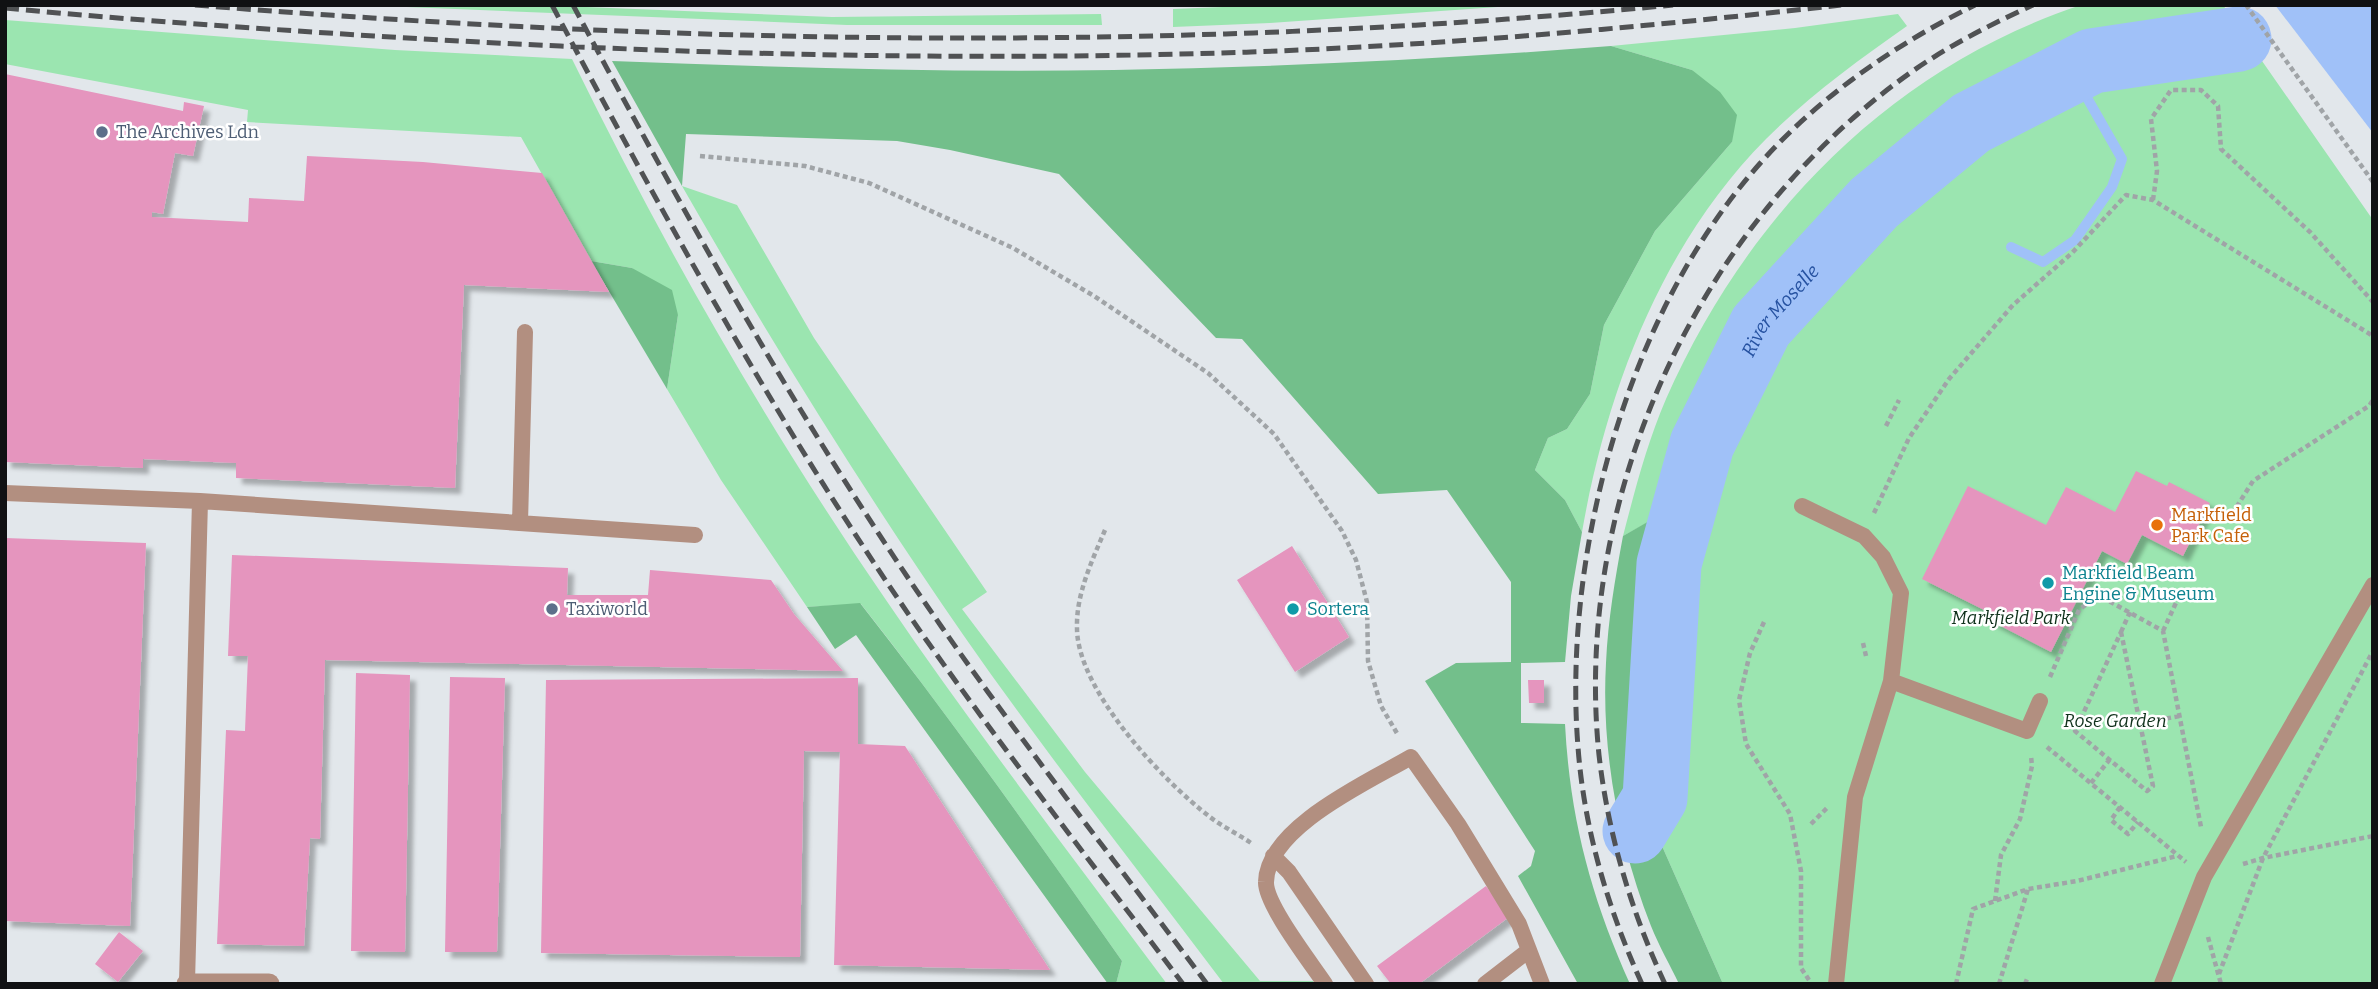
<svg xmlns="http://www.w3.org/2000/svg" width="2378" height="989" font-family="Bitter,serif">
	<defs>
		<filter id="shadow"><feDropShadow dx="6" dy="6" stdDeviation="2" flood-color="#0004"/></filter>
	</defs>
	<rect width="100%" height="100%" fill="#e2e7eb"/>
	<path fill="#9be5b0" d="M358 5H537L832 17 1101 14 1102 25H847Z
		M1274 5H1526L1270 23 1173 27V9Z
		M2081 5H2223L2373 220V984H1723L1662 846 1644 766 1636 680 1651 561 1665 513 1623 536C1635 490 1647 443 1666 399 1747 216 1889 69 2081 5Z
		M1898 14 1907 26C1857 61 1809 96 1766 139 1662 244 1607 389 1582 532L1565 500 1535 470 1548 438 1567 429 1590 394 1604 325 1655 231 1732 142 1692 70 1611 46 1795 28Z
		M5 20 395 50 572 59C664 247 767 427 886 600 975 731 1073 857 1167 984H1116L1122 961C1037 840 952 720 861 604L807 607 721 480 667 389 678 315 632 268 591 261 521 137 247 122 248 110 5 64Z
		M682 186 737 205 814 338 987 592 962 609 1085 772 1260 981H1313L1315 984H1224C1137 868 1046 754 964 636 863 490 770 340 682 186Z"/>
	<path fill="#73bf8b" d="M1611 46 1692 70 1720 92 1737 115 1732 142 1655 231 1604 325 1590 394 1567 429 1548 438 1535 470 1565 500 1582 532 1571 596 1565 662 1521 663V723L1565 724C1570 819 1591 897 1630 984H1578L1518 876 1531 866 1535 851 1425 681 1456 663 1511 662V582L1447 490 1378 494 1242 339 1216 338 1059 174 950 150 897 141 686 134 682 186 612 61C779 67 947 73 1114 70 1280 67 1446 59 1611 46Z
		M591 261 632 268 672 290 678 315 667 389Z
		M1665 512 1651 561 1636 680 1644 766 1662 846 1723 984H1679C1670 965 1659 946 1651 926 1619 844 1601 752 1606 663 1608 620 1615 579 1623 536Z
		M860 603C952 720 1037 840 1122 961L1116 984H1108L856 635 835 649 807 607Z"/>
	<path fill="#a0c1f8" d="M2275 5H2373V133Z"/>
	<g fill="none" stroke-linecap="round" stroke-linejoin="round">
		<path stroke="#a0c1f8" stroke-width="10" d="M2011 247 2043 262 2075 240 2112 187 2122 159 2086 96 2090 80 2122 57"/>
		<path stroke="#a0c1f8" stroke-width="65" id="s1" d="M1635 831 1655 798 1669 564 1702 444 1761 326 1874 203 1971 123 2092 61 2239 39"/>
	</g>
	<path fill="#e595be" filter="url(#shadow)" d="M5 74 183 111 184 102 204 106 193 156 175 153 163 214 152 212V217L248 222 249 198 304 201 307 156 423 162 542 173 609 292 464 285 455 488 236 478V463L143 459V468L5 462Z
		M2136 471 2167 486 2169 482 2210 503 2183 556 2142 535 2127 564 2102 551 2051 652 1991 621 1994 615 1922 579 1968 486 2046 525 2066 487 2115 512Z
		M5 538 146 543 130 926 5 921Z
		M1292 546 1349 637 1295 672 1237 580Z
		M232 555 568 568 567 595H648L650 570 771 580 794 614 843 671 325 660 320 839 310 838 304 946 217 944 226 730 245 731 248 656H228Z
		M356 673 410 675 405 952 351 951Z
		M450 677 505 678 497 952H445Z
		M858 678V744L905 746 1050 970 834 965 840 752 804 751 800 957 541 953 546 680Z
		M1528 680H1544V703H1529Z
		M1486 886 1509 917 1419 984H1391L1377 966Z
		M119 932 143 951 118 982 95 964Z"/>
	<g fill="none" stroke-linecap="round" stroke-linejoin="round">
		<path stroke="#a0a4a7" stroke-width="4.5" stroke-dasharray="5 3.5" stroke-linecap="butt" d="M2246 5 2373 182
			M700 156 805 166 869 183 1013 248 1094 296 1208 373 1274 434 1342 531 1356 560 1367 602 1368 661 1381 706 1398 735
			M2153 200 2157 171 2151 119 2171 90H2201L2218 106 2221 149 2310 232 2373 302
			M1886 426 1899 400
			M1874 513 1909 438 1949 379 2013 305 2072 253 2126 195 2153 200 2373 336
			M2232 514 2253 481 2369 406 2373 400
			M1105 530C1092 561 1076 594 1077 628 1077 690 1163 781 1210 817 1223 827 1238 834 1251 843
			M1764 622 1750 653 1739 700 1746 744 1790 814 1801 871V968L1809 980
			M2163 631 2181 592
			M2121 632 2153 786 2147 791 2075 731Z
			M2121 632 2130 612
			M1863 643 1866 656
			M2050 677 2079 610 2098 595 2163 631 2201 827
			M2141 723 2180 716
			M2047 747 2186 862
			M2091 783 2110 759
			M2120 807 2111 820 2128 834 2138 822
			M1811 824 1828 807
			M2243 864 2263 858 2373 836
			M1995 901 2001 855 2020 819 2032 766 2031 756
			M2208 937 2221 984
			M2219 974 2263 858 2373 651
			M1956 984 1973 909 2028 889 2077 881 2177 856
			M1999 984 2028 889
			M2025 984 2027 979"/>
		<path stroke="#b28f80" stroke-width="16" d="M5 493 200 501 187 982
			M200 501 695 535
			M1802 506 1864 536 1883 557 1901 593 1891 681 1855 797 1836 984
			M520 523 525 332
			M1891 681 2027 731 2040 701
			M1273 856 1289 872 1366 984
			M1325 984C1311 963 1265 904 1266 882 1267 827 1370 781 1411 757L1458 824 1519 924 1542 984
			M1485 984 1529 950
			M2162 984 2204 877 2373 585"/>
		<path stroke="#b28f80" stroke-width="21" d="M187 984H269"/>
		<path stroke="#505254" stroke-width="5" stroke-dasharray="14 7" stroke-linecap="butt" d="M195 5C687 45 1182 53 1673 5
			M552 5C667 223 786 439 927 641 1009 757 1097 870 1183 984
			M573 5C686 217 803 428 941 626 1026 748 1118 865 1207 984
			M5 8C128 20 251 28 374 36 666 54 959 62 1251 52 1448 45 1645 27 1841 5
			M1642 984C1608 909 1584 829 1578 747 1563 560 1623 333 1741 186 1803 108 1886 49 1975 5
			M1665 984C1631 911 1608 834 1599 755 1572 492 1702 215 1920 66 1956 42 1994 23 2033 5"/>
	</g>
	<g fill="#5c6f8a" stroke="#fff" stroke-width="2.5">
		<circle cx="102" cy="132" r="7"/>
		<circle cx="552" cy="609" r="7"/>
	</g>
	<circle fill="#e8710a" stroke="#fff" stroke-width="2.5" cx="2157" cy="525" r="7"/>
	<g fill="#0f9aa8" stroke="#fff" stroke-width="2.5">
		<circle cx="2048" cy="583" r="7"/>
		<circle cx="1293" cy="609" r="7"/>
	</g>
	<g text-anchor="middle" stroke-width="5" stroke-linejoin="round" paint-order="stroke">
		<g font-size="18" fill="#4e5e75" stroke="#fff" text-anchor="start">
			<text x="116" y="138">The Archives Ldn</text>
			<text x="566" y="615">Taxiworld</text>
		</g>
		<g font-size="18" fill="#c56008" stroke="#fff" text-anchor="start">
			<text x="2171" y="521">Markfield<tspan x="2171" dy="21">Park Cafe</tspan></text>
		</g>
		<g font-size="18" fill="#0d838f" stroke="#fff" text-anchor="start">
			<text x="2062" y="579">Markfield Beam<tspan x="2062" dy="21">Engine &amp; Museum</tspan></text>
			<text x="1307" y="615">Sortera</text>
		</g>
		<g font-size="18" font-style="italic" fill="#0f311b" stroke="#fff">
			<text x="2011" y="624">Markfield Park</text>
			<text x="2115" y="727">Rose Garden</text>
		</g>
		<g font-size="19" font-style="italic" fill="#2652a1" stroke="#fff">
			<text dy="7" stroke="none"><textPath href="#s1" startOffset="553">River Moselle</textPath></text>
		</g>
	</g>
	<rect width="2378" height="989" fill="none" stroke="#101113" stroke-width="14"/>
</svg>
